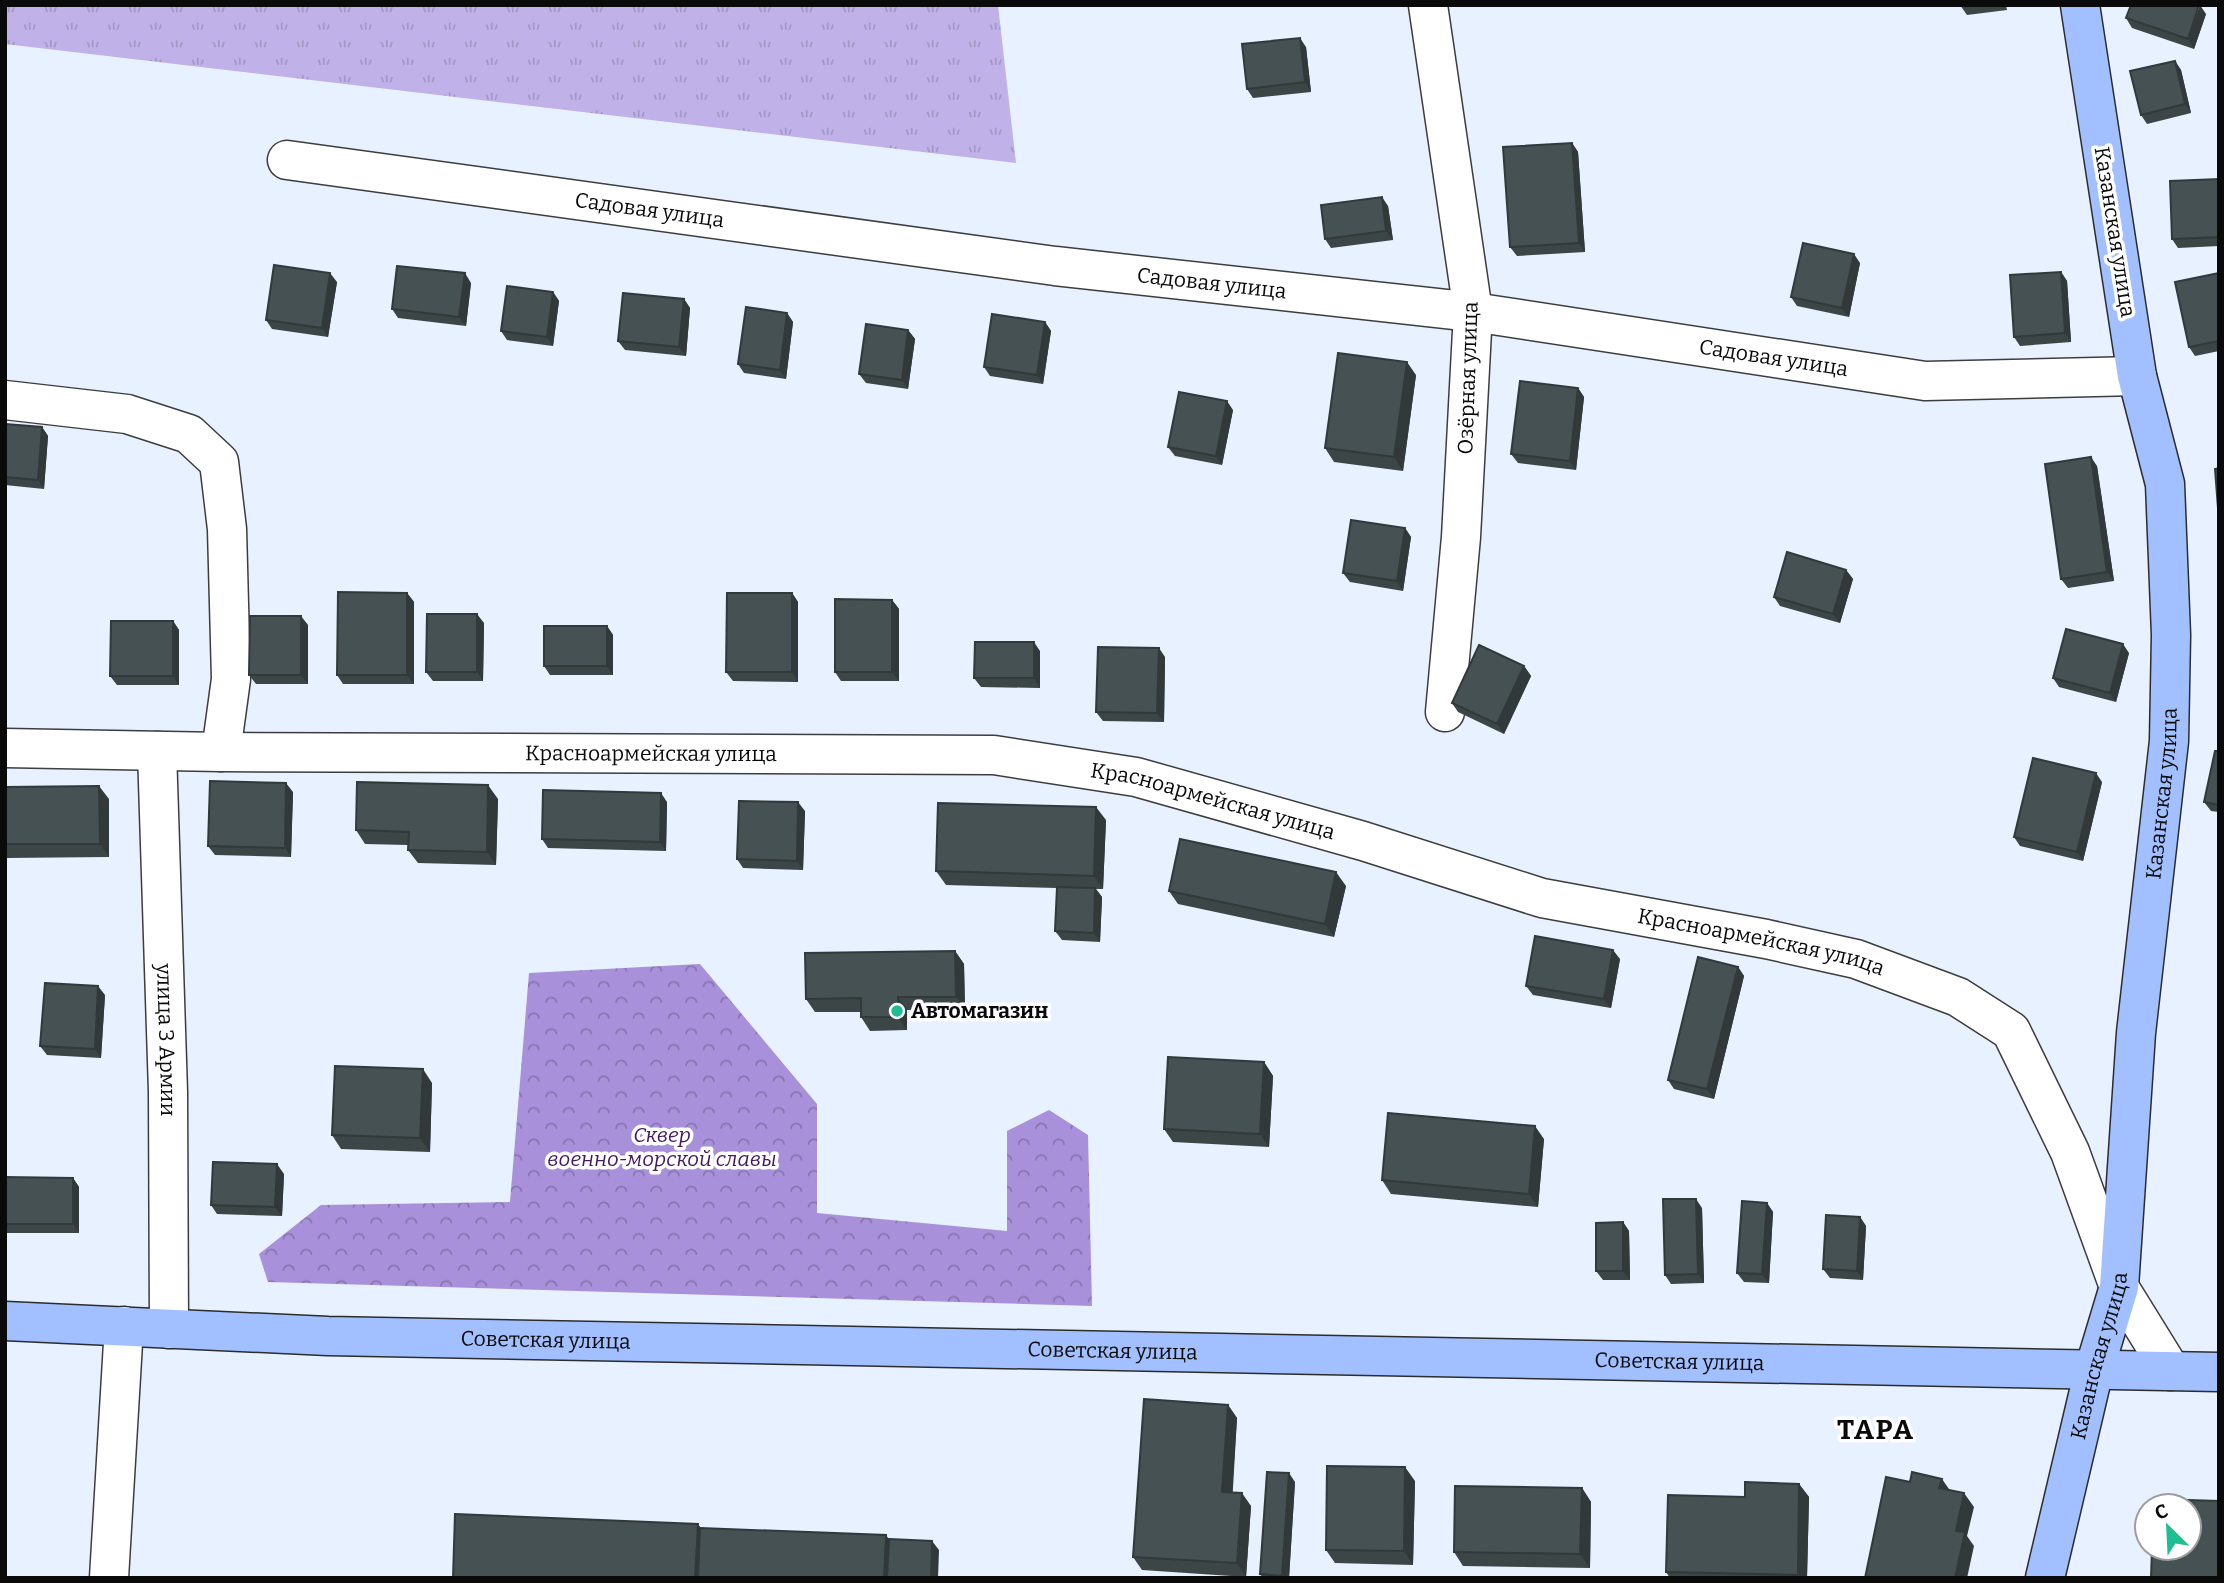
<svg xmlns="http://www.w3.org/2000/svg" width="2224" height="1583" font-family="Bitter,serif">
	<defs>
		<pattern id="grass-tufts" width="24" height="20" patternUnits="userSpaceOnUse" patternTransform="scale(1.75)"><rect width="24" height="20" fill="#c0b1e9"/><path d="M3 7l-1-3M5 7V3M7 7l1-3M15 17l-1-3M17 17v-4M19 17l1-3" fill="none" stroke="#a497c6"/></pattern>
		<pattern id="forest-crowns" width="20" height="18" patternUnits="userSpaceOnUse" patternTransform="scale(1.75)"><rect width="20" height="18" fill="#a990da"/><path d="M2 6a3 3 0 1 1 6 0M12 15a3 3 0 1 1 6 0" fill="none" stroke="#8874af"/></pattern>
	</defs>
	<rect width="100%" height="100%" fill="#e7f1ff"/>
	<path fill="url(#grass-tufts)" d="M5 5H998L1016 163 5 44Z"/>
	<path fill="url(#forest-crowns)" d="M700 964 817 1104V1213L1007 1231V1131L1049 1110 1088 1135 1092 1306 268 1282 259 1254 321 1205 510 1202 529 973Z"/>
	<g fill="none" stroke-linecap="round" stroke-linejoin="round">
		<g stroke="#3d3d3d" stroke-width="41">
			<g id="minor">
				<path d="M1428 5 1473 312 1461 537 1445 712"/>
				<path id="s1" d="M287 160 1055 266 1473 312 1925 381 2137 376"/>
				<path d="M5 400 127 414 189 434 219 462 227 529 231 679 221 752"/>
				<path id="s2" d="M5 748 221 752 994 755 1136 777 1363 841 1542 898 1766 939 1856 959 1958 997 2011 1031 2070 1152 2119 1287 2171 1371"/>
				<path id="s3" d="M157 751 168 1092 169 1329"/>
				<path d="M109 1578 124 1326"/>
			</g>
		</g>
		<g stroke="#2c2c2c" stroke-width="41">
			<g id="secondary">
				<path id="s4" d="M5 1321 328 1336 2219 1372"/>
				<path id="s5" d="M2045 1578 2094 1370 2119 1287 2136 1033 2169 741 2171 635 2165 484 2137 376 2080 5"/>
			</g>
		</g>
		<use href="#minor" stroke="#fff" stroke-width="38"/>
		<use href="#secondary" stroke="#a2c0ff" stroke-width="38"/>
	</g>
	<path fill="#3c4647" d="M1960 5H2006L2007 10 1967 15Z
		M2206 14 2194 49 2132 28 2126 18Z
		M1306 47 1311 92 1253 98 1247 89Z
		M2175 61 2181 70 2191 113 2147 124 2141 115Z
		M1572 143 1578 152 1585 252 1517 256 1510 247Z
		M2219 179V246L2178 248 2172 239Z
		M1388 206 1393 240 1331 248 1325 239Z
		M1860 263 1849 317 1797 306 1791 297Z
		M2061 272 2067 281 2071 342 2020 346 2014 337Z
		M2219 273V351L2195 356 2189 347Z
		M337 282 328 337 272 329 266 320Z
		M471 283 466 326 398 318 392 309Z
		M553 292 559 301 553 346 507 340 501 331Z
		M684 299 690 308 686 356 625 350 618 341Z
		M787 313 793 322 786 379 744 373 738 364Z
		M1045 322 1051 331 1043 384 990 376 984 367Z
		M908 330 915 339 908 389 866 383 859 374Z
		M1416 375 1403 471 1334 462 1325 448Z
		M1578 388 1584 397 1576 470 1518 463 1511 454Z
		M1233 410 1222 465 1175 456 1168 447Z
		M5 424 42 427 48 436 44 489 5 485Z
		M2097 466 2114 581 2068 588 2061 579Z
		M1405 528 1411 537 1403 591 1350 582 1343 573Z
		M1846 570 1853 579 1840 623 1780 606 1774 597Z
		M407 593 414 602V684H343L337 675Z
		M792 593 798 602V682L733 681 726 672Z
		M892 600 899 609V681H841L835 672Z
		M173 621 179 630V685H117L110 676Z
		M484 623 483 681H433L426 672Z
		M308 625V684H256L249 675Z
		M607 626 613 635V675H550L544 666Z
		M1040 651V688L981 687 974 678Z
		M2129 653 2116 702 2059 687 2053 678Z
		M1165 657 1164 722 1103 721 1096 712Z
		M1524 666 1531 676 1504 734 1458 712 1452 703Z
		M2219 751V812L2211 811 2204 802Z
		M2102 782 2083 861 2020 846 2014 837Z
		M5 787 109 799V857L5 858Z
		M293 792 291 857 215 855 208 846Z
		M498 799 496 865 418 863 408 850V845L365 844 356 830Z
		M667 802 666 851 548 848 542 839Z
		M805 811 803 870 743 868 737 859Z
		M1106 820 1103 889H1096L1102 897 1100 942 1062 940 1055 931 1057 888 946 885 936 871Z
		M1346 886 1334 937 1178 904 1169 891Z
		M955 951 964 964 965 1010H907V1030L870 1031 861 1017V1012H815L806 999Z
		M1620 959 1611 1008 1533 995 1526 986Z
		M1738 967 1744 976 1714 1099 1674 1089 1668 1080Z
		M105 995 101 1058 47 1055 40 1046Z
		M1264 1062 1273 1076 1269 1147 1173 1142 1164 1129Z
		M432 1083 430 1152 341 1149 332 1135Z
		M1544 1139 1538 1207 1391 1194 1382 1180Z
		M284 1174 282 1216 217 1214 211 1205Z
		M5 1177 73 1178 79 1187V1233H7L5 1231Z
		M1767 1203 1773 1212 1769 1283 1744 1282 1737 1273Z
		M1702 1208 1704 1283 1671 1284 1665 1275Z
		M1860 1217 1866 1226 1863 1280 1830 1278 1823 1269Z
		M1623 1222 1629 1231 1630 1280H1603L1596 1271Z
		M1228 1405 1237 1418 1232 1492 1251 1506 1246 1577 1142 1570 1133 1557Z
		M1415 1481 1413 1565 1335 1563 1326 1550Z
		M1295 1482 1289 1578H1263L1260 1574Z
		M1799 1484 1809 1497 1807 1578H1670L1666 1572 1745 1497Z
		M1582 1488 1591 1502 1590 1568 1463 1566 1454 1552Z"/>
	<path fill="#31393a" d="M2200 5 2206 14 2194 49 2188 39Z
		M1300 38 1306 47 1311 92 1305 82Z
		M2175 61 2181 70 2191 113 2185 104Z
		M1572 143 1578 152 1585 252 1579 243Z
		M1382 197 1388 206 1393 240 1386 231Z
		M1854 254 1860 263 1849 317 1842 308Z
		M2061 272 2067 281 2071 342 2065 333Z
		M330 273 337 282 328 337 322 328Z
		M465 273 471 283 466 326 459 317Z
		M553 292 559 301 553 346 547 337Z
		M684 299 690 308 686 356 679 347Z
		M787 313 793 322 786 379 780 370Z
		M1045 322 1051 331 1043 384 1037 375Z
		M908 330 915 339 908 389 902 380Z
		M1407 362 1416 375 1403 471 1394 457Z
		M1578 388 1584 397 1576 470 1570 461Z
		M1227 401 1233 410 1222 465 1216 456Z
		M42 427 48 436 44 489 38 480Z
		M2091 457 2097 466 2114 581 2107 572Z
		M1405 528 1411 537 1403 591 1397 581Z
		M1846 570 1853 579 1840 623 1833 614Z
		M407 593 414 602V684L407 675Z
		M792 593 798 602V682L792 672Z
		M892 600 899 609V681L892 672Z
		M477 614 484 623 483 681 477 672Z
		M301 616 308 625V684L301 675Z
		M173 621 179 630V685L173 676Z
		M607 626 613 635V675L607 666Z
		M1034 642 1040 651V688L1034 678Z
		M2123 644 2129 653 2116 702 2110 693Z
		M1159 648 1165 657 1164 722 1157 713Z
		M1524 666 1531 676 1504 734 1497 724Z
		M2096 773 2102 782 2083 861 2077 852Z
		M286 783 293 792 291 857 285 848Z
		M488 785 498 799 496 865 487 852Z
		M99 786 109 799V857L100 844Z
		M661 793 667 802 666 851 660 842Z
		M798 802 805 811 803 870 797 861Z
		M1096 807 1106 820 1103 889 1094 876Z
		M1336 872 1346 886 1334 937 1325 924Z
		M1095 888 1102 897 1100 942 1094 933Z
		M1613 950 1620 959 1611 1008 1604 999Z
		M955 951 964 964 965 1010 956 997Z
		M1738 967 1744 976 1714 1099 1707 1089Z
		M98 986 105 995 101 1058 95 1049Z
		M898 997 907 1010V1030L898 1017Z
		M1264 1062 1273 1076 1269 1147 1260 1134Z
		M423 1069 432 1083 430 1152 420 1138Z
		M1535 1126 1544 1139 1538 1207 1529 1194Z
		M277 1164 284 1174 282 1216 275 1207Z
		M73 1178 79 1187V1233L73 1224Z
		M1696 1199 1702 1208 1704 1283 1698 1274Z
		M1767 1203 1773 1212 1769 1283 1762 1274Z
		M1860 1217 1866 1226 1863 1280 1857 1271Z
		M1623 1222 1629 1231 1630 1280 1623 1271Z
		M1228 1405 1237 1418 1232 1505 1222 1492Z
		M1405 1467 1415 1481 1413 1565 1404 1551Z
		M1289 1473 1295 1482 1289 1578H1283L1282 1576Z
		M1942 1479 1951 1492 1939 1488Z
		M1799 1484 1809 1497 1807 1578H1800L1798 1575Z
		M1582 1488 1591 1502 1590 1568 1580 1554Z
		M1242 1493 1251 1506 1246 1577 1237 1563Z
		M1964 1493 1974 1507 1967 1536 1974 1546 1967 1578H1955L1956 1531Z
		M698 1524 710 1541 708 1578H695Z
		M886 1535 895 1548 894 1578H884Z
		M932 1541 939 1550 938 1578H931Z"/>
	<path fill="#465153" stroke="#31393a" stroke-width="2" d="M2131 5H2199L2188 39 2126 18Z
		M1300 38 1305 82 1247 89 1242 44Z
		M2175 61 2185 104 2141 115 2130 71Z
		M1572 143 1579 243 1510 247 1503 147Z
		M2219 179V237L2172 239 2170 181Z
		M1382 197 1386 231 1325 239 1321 205Z
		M1803 243 1854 254 1842 308 1791 297Z
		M274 265 330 273 322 328 266 320Z
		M397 266 465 273 459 317 392 309Z
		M2061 272 2065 333 2014 337 2010 275Z
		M2219 273V341L2189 347 2175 282Z
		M507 286 553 292 547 337 501 331Z
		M623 293 684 299 679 347 618 341Z
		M746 307 787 313 780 370 738 364Z
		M992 314 1045 322 1037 375 984 367Z
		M866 324 908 330 902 380 859 374Z
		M1338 353 1407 362 1394 457 1325 448Z
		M1520 381 1578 388 1570 461 1511 454Z
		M1179 392 1227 401 1216 456 1168 447Z
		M5 424 42 427 38 480 5 477Z
		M2091 457 2107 572 2061 579 2045 464Z
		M2219 468V521L2215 469Z
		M1351 520 1405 528 1397 581 1343 573Z
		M1787 552 1846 570 1833 614 1774 597Z
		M338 592 407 593V675H337Z
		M727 593H792V672H726Z
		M835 599 892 600V672H835Z
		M427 614H477V672H426Z
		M250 616H301V675H249Z
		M111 621H173V676H110Z
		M544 626H607V666H544Z
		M2066 629 2123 644 2110 693 2053 678Z
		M975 642H1034V678H974Z
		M1479 645 1524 666 1497 724 1452 703Z
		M1098 647 1159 648 1157 713 1096 712Z
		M2215 751H2219V805L2204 802Z
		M2033 758 2096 773 2077 852 2014 837Z
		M210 781 286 783 285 848 208 846Z
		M357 782 488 785 487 852 408 850 409 832 356 830Z
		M99 786 100 844H5V787Z
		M543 790 661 793 660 842 542 839Z
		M739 801 798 802 797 861 737 859Z
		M938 803 1096 807 1094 876 936 871Z
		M1180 839 1336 872 1325 924 1169 891Z
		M1057 887 1095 888 1094 933 1055 931Z
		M1535 936 1613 950 1604 999 1526 986Z
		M955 951 956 997H898V1017H861V998L806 999 805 953Z
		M1698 957 1738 967 1707 1089 1668 1080Z
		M45 983 98 986 95 1049 40 1046Z
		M1168 1057 1264 1062 1260 1134 1164 1129Z
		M335 1066 423 1069 420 1138 332 1135Z
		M1388 1113 1535 1126 1529 1194 1382 1180Z
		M213 1162 277 1164 275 1207 211 1205Z
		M5 1177 73 1178V1224H5Z
		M1663 1199H1696L1698 1274 1665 1275Z
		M1742 1201 1767 1203 1762 1274 1737 1273Z
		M1826 1215 1860 1217 1857 1271 1823 1269Z
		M1623 1222V1271H1596V1223Z
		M1144 1399 1228 1405 1222 1492 1242 1493 1237 1563 1133 1557Z
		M1327 1466 1405 1467 1404 1551 1326 1550Z
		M1267 1472 1289 1473 1282 1576 1260 1574Z
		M1912 1472 1942 1479 1939 1488 1964 1493 1956 1531 1965 1532 1955 1578H1865L1886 1477 1910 1482Z
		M1745 1482 1799 1484 1798 1575 1666 1572 1668 1495 1745 1497Z
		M1455 1486 1582 1488 1580 1554 1454 1552Z
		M2188 1500 2219 1501V1578H2151L2152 1548H2189Z
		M455 1514 698 1524 695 1578H453Z
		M700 1528 886 1535 884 1578H698Z
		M889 1539 932 1541 931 1578H887Z"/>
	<circle fill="#1fbd94" stroke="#fff" stroke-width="2.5" cx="897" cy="1011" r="7"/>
	<g text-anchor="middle" stroke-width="7" stroke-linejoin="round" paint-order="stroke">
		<g font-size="21" fill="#0a0a0a" stroke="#fff">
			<text dy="7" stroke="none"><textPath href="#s1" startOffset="366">Садовая улица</textPath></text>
			<text transform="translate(2115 232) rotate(81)" y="7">Казанская улица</text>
			<text dy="7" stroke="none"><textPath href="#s1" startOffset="933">Садовая улица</textPath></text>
			<text dy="7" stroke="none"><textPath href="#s1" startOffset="1500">Садовая улица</textPath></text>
			<text transform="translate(1468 378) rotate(-88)" y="7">Озёрная улица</text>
			<text dy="7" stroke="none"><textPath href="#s2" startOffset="646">Красноармейская улица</textPath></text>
			<text dy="7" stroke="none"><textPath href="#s5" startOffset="796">Казанская улица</textPath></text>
			<text dy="7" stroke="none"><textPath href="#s2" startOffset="1213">Красноармейская улица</textPath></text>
			<text dy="7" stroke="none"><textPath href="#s2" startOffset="1780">Красноармейская улица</textPath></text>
			<text dy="7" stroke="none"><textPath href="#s3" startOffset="289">улица 3 Армии</textPath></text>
			<text dy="7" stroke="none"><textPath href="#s4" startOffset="541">Советская улица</textPath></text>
			<text dy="7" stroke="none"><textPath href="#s4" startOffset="1108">Советская улица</textPath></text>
			<text dy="7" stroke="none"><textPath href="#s5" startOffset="229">Казанская улица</textPath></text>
			<text dy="7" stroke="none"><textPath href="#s4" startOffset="1675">Советская улица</textPath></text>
		</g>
		<g font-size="21" font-weight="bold" fill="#0a0a0a" stroke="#fff" text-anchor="start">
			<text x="911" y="1018">Автомагазин</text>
		</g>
		<g font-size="21" font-style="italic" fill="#441a62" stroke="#fff">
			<text x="662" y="1142">Сквер<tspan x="662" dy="24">военно-морской славы</tspan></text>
		</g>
		<g font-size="28" font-weight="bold" letter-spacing="2" fill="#0a0a0a" stroke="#fff">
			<text x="1876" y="1439">ТАРА</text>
		</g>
	</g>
	<rect width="2224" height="1583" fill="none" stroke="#0a0a0a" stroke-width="14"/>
	<g transform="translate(2168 1527) rotate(336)"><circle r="33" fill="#ffffff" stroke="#9d9d9d" stroke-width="2"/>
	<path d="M0-5L12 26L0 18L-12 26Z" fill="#1fbd94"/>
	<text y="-10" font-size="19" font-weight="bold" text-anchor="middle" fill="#0a0a0a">С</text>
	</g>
</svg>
